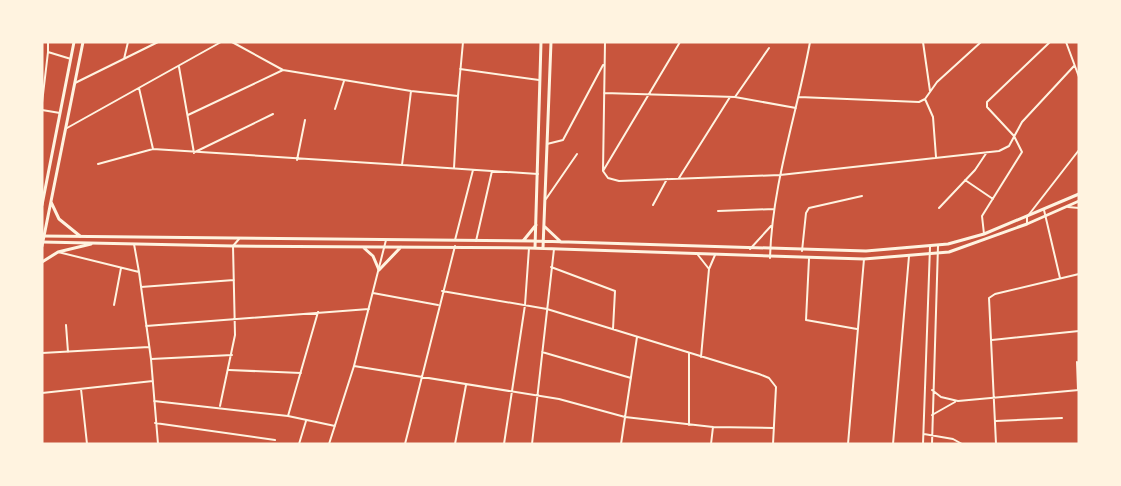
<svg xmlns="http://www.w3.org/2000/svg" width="1121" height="486" font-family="Literata,serif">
	<rect width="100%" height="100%" fill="#c8553d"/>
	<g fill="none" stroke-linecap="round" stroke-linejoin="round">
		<path stroke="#fff3e0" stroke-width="2" d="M48 42V52L71 59
			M232 42 283 70 411 91 458 96 463 42
			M680 42 603 171 608 178 619 181 780 175 999 151 1009 146 1022 122 1074 66
			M923 42 930 91
			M1066 42 1079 77
			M124 59 128 42
			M179 67 194 153
			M460 69 539 80
			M75 83 158 42
			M139 88 153 149
			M604 93 735 97 796 108
			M735 97 769 48
			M799 97 919 102 925 99 937 82 981 42
			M925 99 933 117 936 157
			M42 103 48 52
			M335 109 344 81
			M42 110 60 113
			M188 115 283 70
			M67 128 221 42
			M547 144 563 140 603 65
			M195 152 273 114
			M297 160 305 120
			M98 164 153 149 402 165 411 91
			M403 165 538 174
			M454 168 458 96
			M603 171 605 42
			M679 178 730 97
			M965 180 993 199
			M546 199 577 154
			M653 205 667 179
			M1068 207 1079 208
			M939 208 975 170 987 152
			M1044 210 1060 278
			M718 211 774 209
			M1027 224V217L1079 150
			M984 234 982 216 1022 152 1014 136 987 107V102L1050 42
			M455 240 473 170
			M476 241 492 171
			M750 249 771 226
			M802 251 806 213 809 208 862 196
			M58 252 139 272 134 244
			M698 255 709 269
			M770 258C772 184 797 114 810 42
			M809 259 806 320 857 329
			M551 267 615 291 613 329
			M139 272 151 359 158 444
			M141 287 234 280
			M442 291 547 309 759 374 769 378 776 387 773 444
			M373 293 438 305
			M114 305 121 268
			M66 325 68 352
			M146 326 369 309
			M992 340 1079 331
			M542 352 631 378
			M42 353 149 347
			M701 357 709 269 715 255
			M151 359 232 355
			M1077 362 1078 390
			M354 366 559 399 625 417 713 427 774 428
			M229 370 301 373
			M81 389 87 444
			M932 390 941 397 958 401 1079 390
			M42 393 153 381
			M154 401 288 416 335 426
			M220 406 235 335 233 246 239 239
			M932 415 955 402
			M288 416 318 312
			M996 421 1062 418
			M155 423 275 440
			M689 425V353
			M924 434 953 439 962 444
			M299 444 306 421
			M329 444 354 366 386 240
			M405 444 455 246
			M455 444 466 385
			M504 444 525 305 529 248
			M532 444 554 249
			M621 444 637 337
			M711 444 713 427
			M848 444 864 259
			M893 444 909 256
			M923 444 930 247
			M932 444 938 246
			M996 444 989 298 995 294 1079 274"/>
		<path stroke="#fff3e0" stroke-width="3" d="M544 226 561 242
			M42 236 536 241 866 251 948 244 984 234 1079 194
			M523 241 536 225
			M42 242 233 246 529 248 864 259 949 252 1027 224 1079 201
			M364 248 373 256 379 270 401 247
			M535 248 541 42
			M543 248 551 42"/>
		<path stroke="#fff3e0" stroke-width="3" d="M51 202 59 219 80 236
			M42 205 74 42
			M42 246 83 42
			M42 262 58 252 91 244"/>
	</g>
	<rect width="1121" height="486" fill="none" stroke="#fff3e0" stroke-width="87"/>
</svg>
